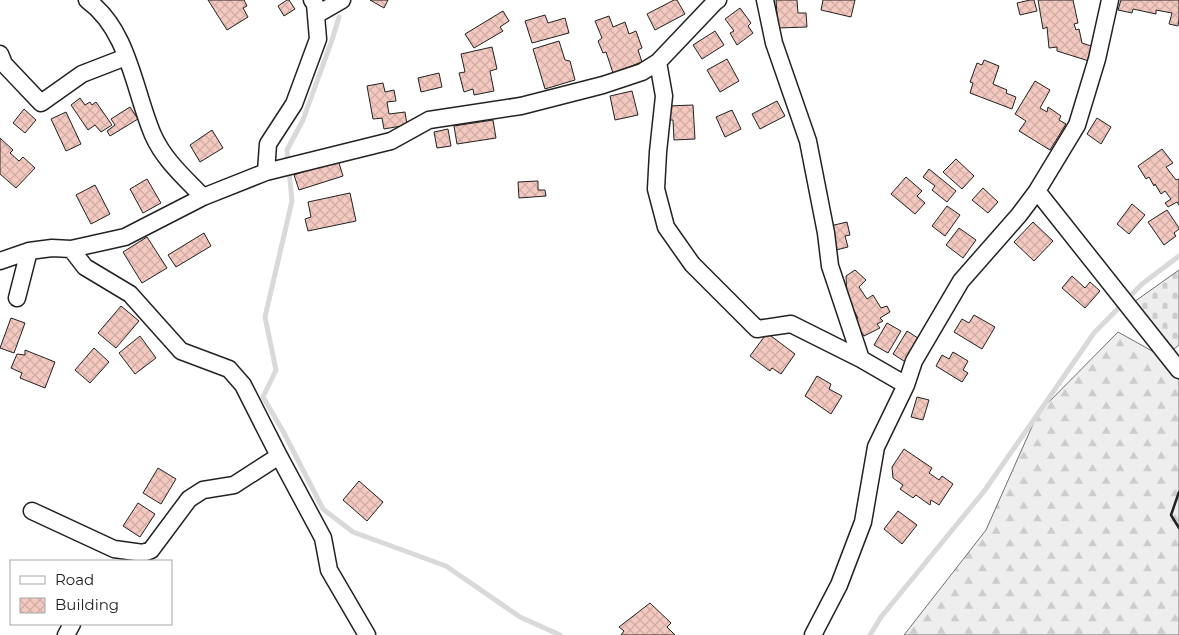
<svg xmlns="http://www.w3.org/2000/svg" width="1179" height="635" font-family="Montserrat,sans-serif">
	<defs>
		<pattern id="forest-firs" width="22" height="20" patternUnits="userSpaceOnUse" patternTransform="scale(1.25)"><rect width="22" height="20" fill="#eee"/><path d="M5 1l3.5 6h-7zM16 11l3.5 6h-7z" fill="#ccc"/></pattern>
		<pattern id="cemetery-stones" width="16" height="16" patternUnits="userSpaceOnUse" patternTransform="scale(1.25)"><rect width="16" height="16" fill="#eee"/><path d="M2 7V4a2 2 0 0 1 4 0v3zM10 15v-3a2 2 0 0 1 4 0v3z" fill="#ccc"/></pattern>
		<pattern id="building-cross-hatch" width="8" height="8" patternUnits="userSpaceOnUse" patternTransform="scale(1.25)"><rect width="8" height="8" fill="#f3c9c0"/><path d="M0 0l8 8M0 8l8-8" fill="none" stroke="#d0aca5"/></pattern>
	</defs>
	<rect width="100%" height="100%" fill="#fff"/>
	<path fill="url(#forest-firs)" stroke="#6f6f6f" d="M1118 332 1170 361 1179 355V635H904L986 530 1038 413Z"/>
	<path fill="url(#cemetery-stones)" stroke="#6f6f6f" d="M1179 270V345L1174 349 1134 302Z"/>
	<g fill="none" stroke-linecap="round" stroke-linejoin="round">
		<path stroke="#d9d9d9" stroke-width="5" d="M339 17 332 40 303 120 287 150 292 201 265 317 276 370 263 397 284 433 323 509 353 532 446 566 520 617 560 635
			M870 635 881 617 985 490 1094 333 1142 284 1179 256"/>
	</g>
	<path fill="url(#building-cross-hatch)" stroke="#222" d="M208 0H244L247 6 243 8 248 17 227 30Z
		M287 0H289L295 9 284 16 278 6Z
		M370 0H388L384 8Z
		M674 0H677L685 14 655 30 647 14Z
		M776 0H797L798 13H806L807 27 778 28Z
		M823 0H855L851 17 821 10Z
		M1030 0H1034L1037 11 1020 15 1017 3Z
		M1038 0H1073L1078 23 1074 24 1076 30 1079 29 1082 43 1094 47 1089 61 1057 51V47L1049 48 1047 27 1043 29Z
		M1121 0H1179V19L1178 26 1169 24 1172 13 1156 10V14L1133 9 1132 13 1118 10Z
		M740 8 751 23 748 26 753 33 737 45 730 33 734 31 725 19Z
		M503 11 509 21 500 27 503 31 474 48 465 34Z
		M545 15 548 23 565 18 569 33 532 43 525 21Z
		M609 16 613 27 625 22 629 34 636 31 642 48 638 50 642 62 613 73 606 52 603 53 598 41 602 38 595 21Z
		M715 31 724 45 702 59 693 45Z
		M559 41 565 60 570 61 575 80 545 89 533 49Z
		M492 47 497 69 490 71 494 91 474 95 473 89 464 92 459 73 465 72 461 54Z
		M727 59 739 81 720 92 707 70Z
		M984 60 999 66 993 84 1007 90 1006 93 1016 97 1012 109 970 93 973 83 970 82 977 63 982 65Z
		M439 73 442 87 421 92 418 78Z
		M1035 81 1050 90 1040 108 1047 112 1048 107 1061 116 1059 120 1066 124 1050 150 1019 131 1026 121 1015 114Z
		M383 83 385 92 394 90 396 101 387 102 389 114 405 112 407 125 384 129 382 118 373 119 367 86Z
		M632 91 638 115 615 120 610 96Z
		M80 98 85 105 90 102 92 105 96 102 112 125 101 132 95 125 88 130 71 105Z
		M777 101 785 116 760 129 752 114Z
		M693 105 695 139 674 140 673 120H668V106Z
		M130 107 138 119 110 136 107 131 115 125 111 119Z
		M24 109 36 120 25 133 13 123Z
		M732 110 741 129 725 137 716 117Z
		M66 112 81 144 66 151 51 119Z
		M1097 118 1111 127 1101 144 1087 134Z
		M493 120 496 138 457 144 454 126Z
		M448 129 451 146 437 148 434 132Z
		M212 130 223 148 200 162 190 145Z
		M0 138 13 150 10 153 19 161 23 157 35 168 16 188 0 174Z
		M1162 149 1173 163 1166 167 1176 180 1179 179V205L1177 202 1168 207 1165 203 1171 199 1165 191 1161 194 1155 184 1154 186 1149 177 1146 179 1138 166Z
		M956 159 974 176 962 189 943 172Z
		M338 160 343 176 299 190 294 175Z
		M929 169 956 191 947 202 932 190 935 186 923 177Z
		M906 177 922 191 917 196 925 203 915 214 891 194Z
		M147 179 161 203 143 213 130 189Z
		M538 181V190H545L546 196 519 198 518 182Z
		M95 185 110 214 91 224 76 195Z
		M983 188 998 202 988 213 972 200Z
		M350 193 356 221 308 231 305 219 311 217 308 202Z
		M1132 204 1145 215 1129 234 1117 224Z
		M947 206 960 215 945 236 932 226Z
		M1167 210 1179 228V229L1174 233 1176 236 1164 245 1148 222Z
		M847 222 850 235 845 236 848 247 836 250 830 226Z
		M1033 222 1053 241 1034 261 1014 242Z
		M959 228 976 240 963 258 946 245Z
		M204 233 211 246 176 267 168 255Z
		M147 237 167 268 142 283 123 252Z
		M855 270 866 280 859 287 867 299 873 295 881 308 887 306 890 312 880 318 883 321 877 324 880 328 864 336 852 319 858 318 847 298 846 276Z
		M1072 276 1085 288 1090 282 1100 291 1085 308 1062 288Z
		M121 306 139 321 116 348 98 333Z
		M974 315 995 327 982 349 954 332 962 319 969 323Z
		M11 318 25 323 14 353 0 348Z
		M887 323 901 331 888 353 874 345Z
		M907 331 921 340 907 363 893 354Z
		M767 333 795 354 781 374 772 368 770 371 750 356Z
		M140 336 156 358 135 374 119 353Z
		M94 348 109 362 90 383 75 370Z
		M25 350 55 362 45 388 20 378 22 373 11 368 17 354 25 355Z
		M953 352 968 361 963 370 968 373 962 382 936 366 942 355 949 359Z
		M817 376 831 384 829 389 842 396 831 414 805 396Z
		M917 397 929 400 923 420 911 417Z
		M904 449 932 468 929 473 939 480 942 476 953 484 939 505 931 500 930 505 916 495 913 498 900 489 903 485 893 478 892 467Z
		M158 468 176 479 161 504 143 493Z
		M359 481 383 502 367 521 343 500Z
		M138 503 155 514 140 537 123 526Z
		M898 511 917 525 902 544 884 529Z
		M650 603 671 623 667 627 675 635H621L624 631 619 627Z"/>
	<g fill="none" stroke-linecap="round" stroke-linejoin="round">
		<g stroke="#222" stroke-width="19">
			<path id="minor" d="M87 0C129 30 134 91 153 135 164 160 185 178 203 197
				M765 0 774 43 808 141 826 233 830 266 861 359
				M316 15 342 0
				M0 54 4 64 41 103 82 74 126 57
				M658 62 664 96 658 152 656 189 666 227 692 264 757 329 791 324 861 359 906 385
				M266 172 268 144 294 104 318 39 315 4 312 0
				M1037 191 1179 370
				M71 249 85 267 130 294 181 351 229 369 243 385 279 456 323 538 329 570 367 635
				M0 261 29 251 52 248 71 249 125 237 203 197 266 172 391 141 429 120 521 106 603 85 642 72 658 62 716 1 718 0
				M17 298 29 251
				M32 511 114 549 143 553 151 550 189 499 203 490 234 485 279 456
				M66 635 72 624
				M813 635 839 585 863 522 876 447 906 385 914 361 961 281 1019 215 1037 191 1077 125 1097 59 1110 0"/>
		</g>
		<use href="#minor" stroke="#fff" stroke-width="16"/>
		<path stroke="#222" stroke-width="2.5" d="M1179 492 1171 515 1179 528"/>
	</g>
	<rect x="10" y="560" width="162" height="65" fill="#ffffff" stroke="#a7a7a7"/>
	<rect x="20" y="576" width="25" height="8" fill="#ffffff" stroke="#a7a7a7"/>
	<text x="55" y="585" font-size="15" fill="#222222">Road</text>
	<rect x="20" y="598" width="25" height="15" fill="url(#building-cross-hatch)" stroke="#a7a7a7"/>
	<text x="55" y="610" font-size="15" fill="#222222">Building</text>
</svg>
